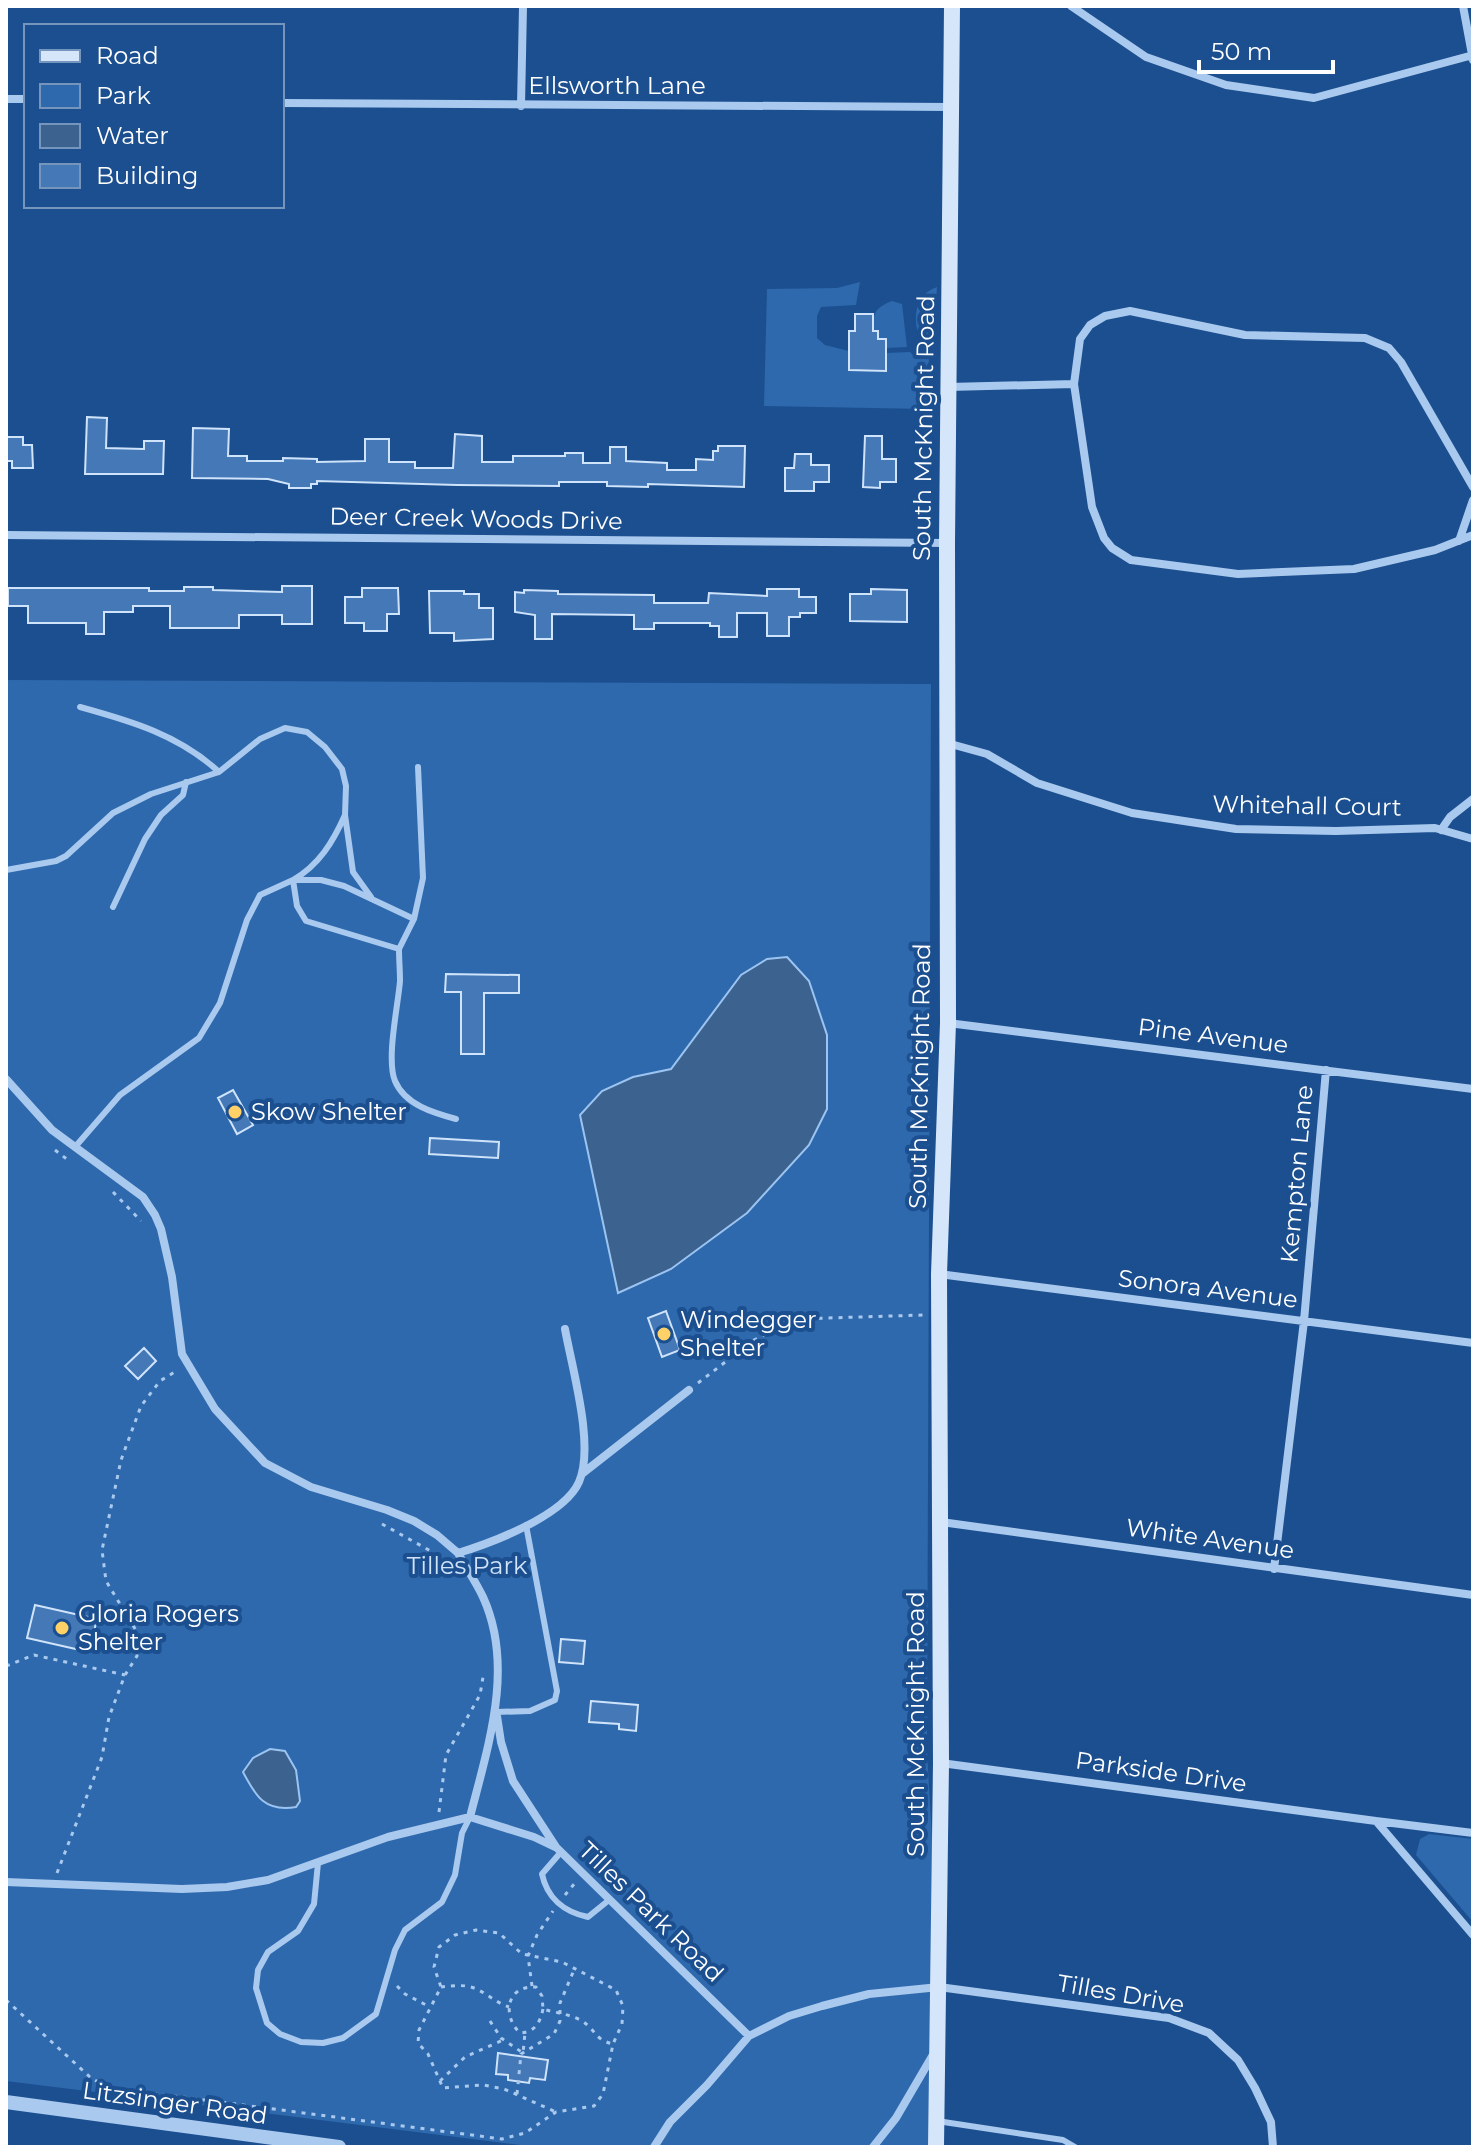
<svg xmlns="http://www.w3.org/2000/svg" width="1479" height="2153" font-family="Montserrat,sans-serif">
	<rect width="100%" height="100%" fill="#1b4f8f"/>
	<path fill="#2e69ad" d="M860 282 856 305 821 307 817 316V338L825 345 849 351V370L885 371 886 353 910 352 915 357 929 359 926 409 764 406 767 289 837 288Z
		M937 287 933 342 923 344C911 324 913 295 937 287Z
		M892 301 902 304 907 347 886 348 878 339V332L873 331C873 314 874 308 892 301Z
		M6 680 931 684 927 1751 939 1959 928 2147H537L6 2081Z
		M1429 1834 1473 1839V1922L1416 1855 1420 1839Z"/>
	<path fill="#3c6290" stroke="#9cc4f0" stroke-width="2" d="M787 957 809 981 827 1035V1109L809 1145 747 1213 671 1269 618 1293 580 1115 602 1091 633 1077 671 1069 741 975 767 959Z
		M270 1749 285 1751 296 1770 300 1801 296 1807C265 1812 256 1797 243 1772L253 1758Z"/>
	<path fill="#4478b7" stroke="#cfe3fa" stroke-width="2" d="M855 314H873V331H878V339H886V371L849 370V331H855Z
		M87 417 107 418 106 448 144 449V441H164L163 474H85Z
		M193 428 229 429 228 456H247V461H283V458L317 459V462L365 461V439H389V462H415V468H453L455 434 482 436V462H513V456H565V453H583V463H610V447H626V461L667 463V470H696V459L713 460V451H718V446H745L744 487 648 484V487L607 486V482H559V486L457 485 317 481V484H311V488H289V484L268 479 192 478Z
		M865 436H882V459H896V482H880V488L863 487Z
		M6 437H23V445H32L33 468H12V461H6Z
		M795 454H811V465H829V482H814V491H785V468H794Z
		M282 586H312V624H282V615H239V628H170V606H133V612H104V634H86V623H28V606H8V588H149V591H184V587H213V590L282 592Z
		M362 588H398L399 614H387V631H364V623H345V597H362Z
		M767 589H799V597H816V613H800V617H789V636H767V613H737V637H719V626H710V623H654V629H634V615L552 614V639H535V615L515 612V592L524 593V590L558 591V594L654 595V603H708L709 593 767 596Z
		M871 589 907 590V622L850 621V594H871Z
		M429 591H464V594H479V608H493V639L454 641V633H430Z
		M446 974 519 975V993H484V1054H461V992H445Z
		M233 1090 253 1125 237 1134 218 1098Z
		M430 1138 499 1142 498 1158 429 1154Z
		M666 1311 680 1350 662 1357 648 1318Z
		M144 1348 156 1361 138 1379 125 1366Z
		M35 1605 97 1619 89 1652 27 1638Z
		M561 1639 585 1641 583 1664 559 1662Z
		M591 1701 638 1705 636 1731 619 1729V1724L589 1722Z
		M498 2053 548 2060 545 2080 530 2078 529 2083 508 2080V2075L496 2074Z"/>
	<g fill="none" stroke-linecap="round" stroke-linejoin="round">
		<path stroke="#a9c9ee" stroke-width="3" stroke-dasharray="4 6" stroke-linecap="butt" d="M55 1150 68 1160
			M113 1192 141 1221
			M698 1383 754 1340 797 1319 923 1315
			M382 1524 436 1554 454 1574
			M6 1666 34 1655 125 1675
			M439 1812 446 1755 480 1695 483 1677
			M57 1873 102 1757 109 1717 125 1675 137 1656V1632L106 1581 102 1550 121 1460 141 1406 160 1381 178 1370
			M565 1895 575 1883
			M397 1986 405 1994 430 2007
			M532 1986 528 1956 537 1935 553 1911
			M441 1987C452 1986 464 1984 474 1988 487 1993 496 2003 509 2007
			M6 2000 90 2077 106 2087 502 2139 525 2133 556 2112 594 2106 603 2094 613 2044 622 2024 623 2006 616 1990 562 1962 522 1954 499 1933 476 1930 455 1935 439 1947 434 1967 441 1987 419 2030 418 2043 428 2054 443 2088 483 2085 504 2089 556 2112
			M543 2009C540 2023 535 2032 520 2033 502 2016 506 1985 536 1987L542 1996 543 2009C556 2013 570 2014 582 2021 596 2030 595 2040 613 2044
			M490 2021 501 2038 523 2053 525 2033
			M440 2081 465 2057 503 2040
			M517 2094 521 2054 554 2034 560 2021V2003L574 1970"/>
		<path stroke="#a9c9ee" stroke-width="6" d="M80 707C131 721 179 735 219 772
			M345 815C333 842 319 865 293 880L297 906 306 921 399 949 414 919
			M6 870 56 861 66 856 113 813 151 794 219 772 260 739 285 728 307 732 325 747 342 769 346 786 345 815 353 872 371 897
			M113 907 145 839 161 815 183 795 186 782
			M399 949C399 960 400 970 400 981 398 1006 386 1059 395 1081 405 1105 434 1113 456 1119
			M75 1147 120 1095 199 1038 220 1003 247 920 260 895 293 880H321L344 886 414 919 423 878 418 767
			M496 1712 530 1711 555 1700 557 1691 526 1525
			M561 1852 542 1874C547 1898 564 1912 588 1917L609 1900
			M318 1863 314 1904 298 1931 268 1952 258 1970 256 1988 267 2023 280 2034 301 2042 323 2043 343 2038 376 2014 395 1950 405 1930 442 1902 455 1875 462 1833 470 1817
			M937 2121 1063 2140 1075 2147"/>
		<path stroke="#a9c9ee" stroke-width="8" d="M1071 6 1146 57 1226 85 1314 98 1473 55
			M1463 6 1473 60
			M6 99H26
			M282 103 950 107
			M521 106 523 6
			M948 387 1074 384
			M1473 487 1401 362 1389 348 1365 338 1245 335 1130 311 1105 316 1090 325 1080 339 1074 384 1092 507 1104 538 1112 548 1131 560 1238 574 1354 569 1435 550 1473 535
			M6 535 947 543
			M1459 541 1473 500
			M947 743 987 754 1037 783 1132 813 1236 829 1336 831 1435 828 1473 839
			M1441 830 1450 817 1473 799
			M948 1023 1473 1089
			M6 1079 52 1130 143 1197 155 1215 161 1229 172 1277 182 1354 215 1409 265 1463 311 1487 387 1510 414 1521 437 1535 458 1553
			M939 1274 1473 1343
			M583 1473 689 1390
			M941 1522 1473 1595
			M1274 1569 1304 1321 1326 1070
			M497 1716 501 1742 513 1781 556 1847
			M941 1763 1376 1821 1473 1935
			M470 1817C488 1746 515 1667 483 1597 476 1582 466 1568 458 1553 491 1543 564 1516 579 1482 595 1446 572 1368 565 1329
			M1376 1821 1473 1833
			M6 1882 182 1889 227 1887 268 1880 388 1837 470 1817 534 1837 557 1848 749 2036
			M654 2147 670 2122 707 2085 749 2036 789 2016 822 2006 869 1994 939 1987 1169 2018 1209 2033 1238 2060 1255 2088 1271 2122 1273 2147
			M873 2147 896 2118 934 2053"/>
		<path stroke="#a9c9ee" stroke-width="14" d="M6 2102 339 2147"/>
		<path stroke="#d6e6fa" stroke-width="16" d="M936 2147 941 1763 939 1274 948 1023 947 543 952 6"/>
	</g>
	<g fill="#ffd166" stroke="#1b4f8f" stroke-width="3">
		<circle cx="235" cy="1112" r="8"/>
		<circle cx="664" cy="1334" r="8"/>
		<circle cx="62" cy="1628" r="8"/>
	</g>
	<g text-anchor="middle" stroke-width="8" stroke-linejoin="round" paint-order="stroke">
		<g font-size="24" fill="#fff" stroke="#1b4f8f">
			<text x="617" y="94">Ellsworth Lane</text>
			<text transform="translate(924 428) rotate(-89)" y="8">South McKnight Road</text>
			<text transform="translate(476 519) rotate(1)" y="8">Deer Creek Woods Drive</text>
			<text transform="translate(1307 806) rotate(1)" y="8">Whitehall Court</text>
			<text transform="translate(1213 1036) rotate(7)" y="8">Pine Avenue</text>
			<text transform="translate(920 1076) rotate(-89)" y="8">South McKnight Road</text>
			<text transform="translate(1297 1174) rotate(-85)" y="8">Kempton Lane</text>
			<text transform="translate(1208 1289) rotate(7)" y="8">Sonora Avenue</text>
			<text transform="translate(1210 1539) rotate(8)" y="8">White Avenue</text>
			<text transform="translate(916 1724) rotate(-90)" y="8">South McKnight Road</text>
			<text transform="translate(1161 1772) rotate(8)" y="8">Parkside Drive</text>
			<text transform="translate(651 1912) rotate(44)" y="8">Tilles Park Road</text>
			<text transform="translate(1121 1994) rotate(10)" y="8">Tilles Drive</text>
			<text transform="translate(175 2103) rotate(8)" y="8">Litzsinger Road</text>
		</g>
		<g font-size="24" fill="#fff" stroke="#1b4f8f" text-anchor="start">
			<text x="251" y="1120">Skow Shelter</text>
			<text x="680" y="1328">Windegger<tspan x="680" dy="28">Shelter</tspan></text>
			<text x="78" y="1622">Gloria Rogers<tspan x="78" dy="28">Shelter</tspan></text>
		</g>
		<g font-size="24" fill="#cfe3fa" stroke="#1b4f8f">
			<text x="467" y="1574">Tilles Park</text>
		</g>
	</g>
	<rect width="1479" height="2153" fill="none" stroke="#ffffff" stroke-width="16"/>
	<rect x="24" y="24" width="260" height="184" fill="#1b4f8f" stroke="#7695bc" stroke-width="2"/>
	<rect x="40" y="50" width="40" height="12" fill="#d6e6fa" stroke="#7695bc" stroke-width="2"/>
	<text x="96" y="64" font-size="24" fill="#ffffff">Road</text>
	<rect x="40" y="84" width="40" height="24" fill="#2e69ad" stroke="#7695bc" stroke-width="2"/>
	<text x="96" y="104" font-size="24" fill="#ffffff">Park</text>
	<rect x="40" y="124" width="40" height="24" fill="#3c6290" stroke="#7695bc" stroke-width="2"/>
	<text x="96" y="144" font-size="24" fill="#ffffff">Water</text>
	<rect x="40" y="164" width="40" height="24" fill="#4478b7" stroke="#7695bc" stroke-width="2"/>
	<text x="96" y="184" font-size="24" fill="#ffffff">Building</text>
	<path d="M1199 60v12h134v-12" fill="none" stroke="#ffffff" stroke-width="4"/>
	<text x="1211" y="60" font-size="24" fill="#ffffff" stroke="#1b4f8f" stroke-width="6" paint-order="stroke">50 m</text>
</svg>
